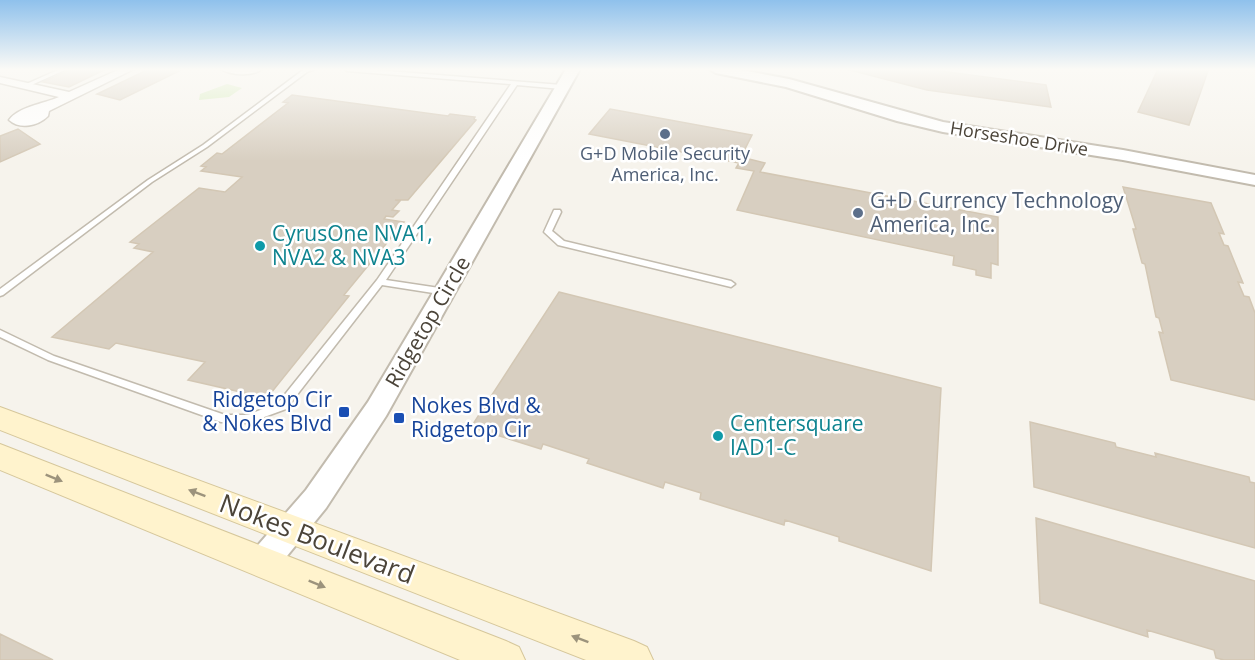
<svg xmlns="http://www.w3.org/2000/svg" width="1255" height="660" font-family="'Open Sans',sans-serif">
	<rect width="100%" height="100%" fill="#f6f3ec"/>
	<path fill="#d2eab5" d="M227 84 242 88 229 97 199 100 200 94Z"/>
	<path fill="#d8cfc1" stroke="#d3c7b4" stroke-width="1.5" d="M72 69H106L69 87 43 82Z
		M149 69 179 71 120 100 97 94Z
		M846 69H925L1046 85 1051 107 927 90Z
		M1158 69 1208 71 1189 125 1138 112Z
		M292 95 448 116 450 114 475 117 474 119 476 120 408 200H395L400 201 392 210 399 211 393 217 386 216 384 219 404 222 344 295 349 296 267 398 188 380 205 362 116 343 109 349 52 337 153 252 134 248 139 244 130 242 199 188 225 192 242 177 201 171 206 167 201 166 217 153 222 154 288 103 283 102Z
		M610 109 752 135 741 157 765 163 760 172 998 217V265L991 263V278L976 275V270L953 265 954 256 737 210 754 171 736 168 739 163 589 134Z
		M18 129 40 144 0 162V136Z
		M1123 187 1211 203 1224 234 1219 233 1224 245 1228 246 1243 283 1238 282 1244 296 1249 297 1255 313V400L1171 380 1159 332 1163 333 1159 318 1156 317 1145 264 1142 263 1133 229H1136Z
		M559 292 941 388 931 571 839 541V537L785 520 784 525 700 499 701 493 665 482 663 488 587 463 589 459 543 444 541 449 471 427Z
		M1030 422 1115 443 1116 447 1156 457 1155 453 1249 477 1250 482 1255 483V548L1034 487Z
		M1036 518 1255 581V660H1224L1216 658 1214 650 1147 630 1148 637 1040 603Z
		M0 634 53 660H0Z"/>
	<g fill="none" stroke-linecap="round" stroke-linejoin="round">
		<g stroke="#c2bbae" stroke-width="3">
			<path id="service" d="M60 69H67L27 87 22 86Z
				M307 69H315L307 72 207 147 152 182 3 295 0 296V289L148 180 203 145 303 70Z
				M344 69H363L562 85 565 87 562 89 517 85 386 280 446 289 449 290 450 292 449 294 446 295 382 285 286 409 248 423 221 422 48 360 0 337V330L54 356 225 415H248L278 403 377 280 511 84 347 71Z
				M554 210H560L561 212 552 231 564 241 731 281 735 284 731 287 558 245 544 232Z"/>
		</g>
		<g stroke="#c2bbae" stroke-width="3">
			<path id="minor" d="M120 69H134L49 111 48 116C38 126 20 130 9 120 18 107 43 104 59 97L0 83V77L69 92Z
				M221 69H262C253 77 230 75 221 69Z"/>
		</g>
		<g stroke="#c2bbae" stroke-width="4">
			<path id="tertiary" d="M566 69H580L386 416 326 508 274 572 263 576 252 572 248 562 252 552 306 490 368 402Z
				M709 69H736L789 79 943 122 1123 150 1255 175V185L1123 160 943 132 897 121 786 87 716 73Z"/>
		</g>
		<g stroke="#d6c79b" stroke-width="2">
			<path id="secondary" d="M0 407 634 641 647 647 653 660H586L0 430Z
				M0 444 506 641 519 647 525 660H460L0 470Z"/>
		</g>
		<use href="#service" fill="#fff" fill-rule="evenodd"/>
		<use href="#minor" fill="#fff" fill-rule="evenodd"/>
		<use href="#tertiary" fill="#fff" fill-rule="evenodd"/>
		<use href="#secondary" fill="#fff3cd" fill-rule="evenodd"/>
	</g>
	<defs><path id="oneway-solid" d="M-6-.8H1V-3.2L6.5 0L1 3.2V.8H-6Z" transform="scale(1.5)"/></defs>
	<g fill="#9c937c">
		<use href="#oneway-solid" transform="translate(54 478) rotate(22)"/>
		<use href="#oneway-solid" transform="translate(197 493) rotate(-159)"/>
		<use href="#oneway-solid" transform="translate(317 584) rotate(22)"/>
		<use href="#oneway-solid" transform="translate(580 639) rotate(-159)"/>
	</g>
	<linearGradient id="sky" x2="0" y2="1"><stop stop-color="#8fc1ec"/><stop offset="0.43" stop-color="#fbfaf6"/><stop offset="1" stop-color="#fbfaf6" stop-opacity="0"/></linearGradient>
	<rect width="1255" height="161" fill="url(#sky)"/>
	<g fill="#5c6f8a" stroke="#fff" stroke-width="2">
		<circle cx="665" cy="134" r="6"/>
		<circle cx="858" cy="213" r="6"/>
	</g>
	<g fill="#0f9aa8" stroke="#fff" stroke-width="2">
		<circle cx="260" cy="246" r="6"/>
		<circle cx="718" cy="436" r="6"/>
	</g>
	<g fill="#1a4fb4" stroke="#fff" stroke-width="2">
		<rect x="338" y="406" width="12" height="12" rx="3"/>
		<rect x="393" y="412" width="12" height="12" rx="3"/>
	</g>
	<g text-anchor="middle" stroke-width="5" stroke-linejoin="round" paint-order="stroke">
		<g font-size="18" fill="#4b4439" stroke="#fff">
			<text transform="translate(1019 139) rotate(9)" y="6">Horseshoe Drive</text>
		</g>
		<g font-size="18" fill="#4e5e75" stroke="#fff">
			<text x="665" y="160">G+D Mobile Security<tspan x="665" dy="21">America, Inc.</tspan></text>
		</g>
		<g font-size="21" fill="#4e5e75" stroke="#fff" text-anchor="start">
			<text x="870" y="208">G+D Currency Technology<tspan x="870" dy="24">America, Inc.</tspan></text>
		</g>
		<g font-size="21" fill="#0d838f" stroke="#fff" text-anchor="start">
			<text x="272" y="241">CyrusOne NVA1,<tspan x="272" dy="24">NVA2 &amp; NVA3</tspan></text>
			<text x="730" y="431">Centersquare<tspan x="730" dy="24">IAD1-C</tspan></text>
		</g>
		<g font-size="21" fill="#4b4439" stroke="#fff">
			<text transform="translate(428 322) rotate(-60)" y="7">Ridgetop Circle</text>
		</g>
		<g font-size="21" fill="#164399" stroke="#fff" text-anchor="end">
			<text x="332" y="407">Ridgetop Cir<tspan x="332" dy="24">&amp; Nokes Blvd</tspan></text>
			<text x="411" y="413" text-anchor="start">Nokes Blvd &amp;<tspan x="411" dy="24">Ridgetop Cir</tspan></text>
		</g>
		<g font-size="26" fill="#4b4439" stroke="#fff">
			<text transform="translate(317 539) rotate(21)" y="9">Nokes Boulevard</text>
		</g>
	</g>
</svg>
